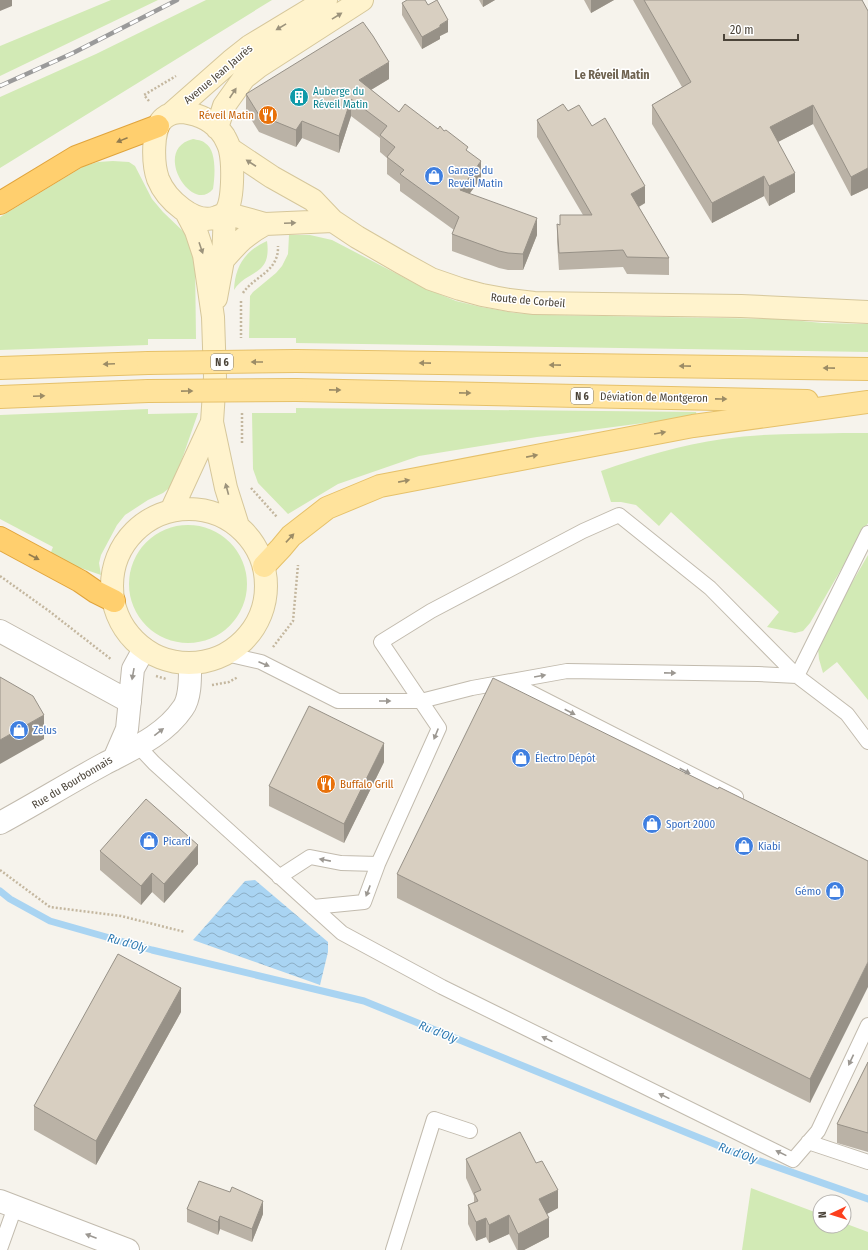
<svg xmlns="http://www.w3.org/2000/svg" width="868" height="1250" font-family="'Fira Sans Condensed',sans-serif">
	<defs>
		<pattern id="water-waves" width="16" height="10" patternUnits="userSpaceOnUse"><rect width="16" height="10" fill="#a9d4f2"/><path d="M0 5q4-4 8 0t8 0" fill="none" stroke="#8caec5"/></pattern>
	</defs>
	<rect width="100%" height="100%" fill="#f6f3ec"/>
	<path fill="#d2eab5" d="M111 0H158L0 76V46Z
		M206 0H272L0 168V97L96 54Z
		M193 139C197 140 202 140 205 143 217 150 215 176 213 189 192 215 151 149 193 139Z
		M113 161 129 162 135 166 152 199 163 212 187 235 195 261 196 339H148V345L0 350V217L84 166 98 162Z
		M289 235H310L332 240 422 287 456 301 481 307 515 313 548 315 782 319 822 323 868 324V352L296 343V338H249L250 296 253 292 276 273 282 266 288 254Z
		M267 241C272 277 247 269 234 290 235 266 245 251 267 241Z
		M296 408 696 412 697 416 537 437 419 456 338 484 288 514 258 483 253 469 252 413H296Z
		M148 409V414L198 413 173 485 163 493 148 500 125 515 117 525 101 555 99 563 101 575 75 566 52 554 51 552 53 547 0 519V415Z
		M843 433H868V523L810 623 803 631 795 633 767 627 779 612 671 512 659 526 636 505 621 502H611L601 471C641 457 681 445 723 439 762 433 803 434 843 433Z
		M129 584a59 59 0 1 1 118 0a59 59 0 1 1-118 0Z
		M868 555V700L837 662 823 673 819 659 818 648 824 631Z
		M751 1188 820 1214V1226H844V1223L868 1232V1250H742Z"/>
	<path fill="url(#water-waves)" d="M255 880 328 942V952L320 985 193 940 245 881Z"/>
	<g fill="none" stroke-linecap="round" stroke-linejoin="round">
		<path stroke="#a9d4f2" stroke-width="7" d="M0 891 10 899 50 921 152 950 364 1001 734 1152 868 1199"/>
		<g stroke="#c2bbae" stroke-width="16">
			<path id="lane" d="M226 654 261 662 338 701H421L472 688 567 671 758 674 797 676
				M797 676 868 533
				M510 682 736 797
				M139 747 154 763 342 933 442 987 793 1160 818 1131 868 1025
				M279 877 310 857 341 863 378 864
				M313 907 364 902 378 864 439 728 381 642 431 611 583 531 619 515 710 588 797 676 847 714 868 742
				M808 1142 868 1162
				M0 1249 15 1207
				M393 1250 434 1119 470 1131"/>
		</g>
		<g stroke="#c2bbae" stroke-width="24">
			<path id="street" d="M0 631 130 702
				M114 759 127 729 133 669 144 649
				M0 823C35 804 69 783 104 764 132 749 164 736 183 708 191 697 190 676 190 663
				M0 1201 128 1250"/>
		</g>
		<g stroke="#d6c79b" stroke-width="24">
			<path id="secondary" d="M183 112C201 115 214 121 224 136 226 140 229 145 230 150 233 163 234 202 225 213 224 214 220 216 217 217 195 226 166 199 158 179 153 165 151 128 164 118 170 113 176 112 183 112Z
				M172 113 231 61 250 46 326 0
				M217 128 224 106 244 78 258 67 362 0
				M230 149 272 177 313 200 333 221 357 237 402 263 431 279 460 289 482 295 509 300 534 303 741 306 868 312
				M186 212 196 231 204 255 213 317 215 377 212 422 226 488 238 526
				M223 260C238 243 245 235 265 224
				M216 298 223 260 225 213 265 224 333 221
				M112 586a77 77 0 1 1 154 0a77 77 0 1 1-154 0Z
				M171 511 212 422"/>
		</g>
		<g stroke="#e6c16a" stroke-width="24">
			<path id="primary" d="M296 361 868 369
				M0 368 148 363
				M296 390 807 401
				M0 397 148 391
				M264 566 281 548 291 536 327 508 380 486 693 426 868 402"/>
		</g>
		<g stroke="#e0a43c" stroke-width="24">
			<path id="highway" d="M0 203 76 157 158 126
				M0 538 80 581 96 592 114 601"/>
		</g>
		<path stroke="#c4b79f" stroke-width="2.5" stroke-dasharray="2 2" stroke-linecap="butt" d="M149 101 144 95 176 76
			M243 293C254 276 279 272 278 246
			M241 301V338
			M242 413V444
			M251 488 277 517
			M0 576 49 611 112 660
			M273 647 293 621 298 565
			M156 676 166 679
			M212 685 229 682 238 677
			M0 870 50 907 121 916 185 932"/>
		<use href="#lane" stroke="#fff" stroke-width="14"/>
		<use href="#street" stroke="#fff" stroke-width="22"/>
		<use href="#secondary" stroke="#fff3cd" stroke-width="22"/>
		<use href="#primary" stroke="#ffe39c" stroke-width="22"/>
		<use href="#highway" stroke="#ffcf6e" stroke-width="22"/>
		<g stroke="#9a9a9a" stroke-width="4.5">
			<path id="rail" d="M0 86 73 53 177 0"/>
		</g>
		<use href="#rail" stroke="#fff" stroke-width="3" stroke-dasharray="9" stroke-linecap="butt"/>
		<g stroke="#e6c16a" stroke-width="24" stroke-linecap="butt">
			<path id="primary-bridge" d="M148 363 296 361
				M148 391 296 390"/>
		</g>
		<use href="#primary-bridge" stroke="#ffe39c" stroke-width="22"/>
	</g>
	<path fill="#bab2a6" d="M479 0H495L483 7Z
		M584 0H614L591 13Z
		M633 0H862L868 11V188L851 196 813 124 778 142 795 192 769 206 764 196 712 223 652 124V105L682 87Z
		M402 3 428 5 448 32 440 36V39L422 49 402 15Z
		M389 79 371 90 399 112 444 131 468 152 481 178 469 194 537 235 523 270H508L499 268 452 251V234L454 230 400 191V184L387 174V158L380 152V138L351 116 339 153 302 138 296 147 259 132 246 111V94Z
		M568 111 592 126 645 203 639 207 669 258V275L627 274 623 267 559 270 557 241V224L560 225 583 215 537 137V120Z
		M384 762 344 843 269 806V786Z
		M718 789 868 861 810 1103 397 898V874Z
		M100 851 198 864 164 903 152 892 141 905 100 870Z
		M181 1012 96 1165 34 1130V1106Z
		M868 1062V1152L837 1143V1124Z
		M466 1159 558 1208 547 1214 549 1237 524 1250H517L509 1234 489 1243 486 1237 476 1241 468 1224V1205L474 1202V1196L466 1178Z
		M187 1209 263 1214 252 1242 220 1229 218 1235 187 1222Z"/>
	<path fill="#979187" d="M0 0H12V6L0 11Z
		M483 0H495L483 7Z
		M591 0H614L591 13Z
		M448 20V32L440 36V39L422 49V37Z
		M389 62V79L359 97V80Z
		M351 99V116L339 153V136Z
		M813 105V124L770 146V127Z
		M302 121V138L296 147V130Z
		M481 161V178L460 207V190Z
		M868 168V188L851 196V177Z
		M795 173V192L769 206V186Z
		M764 176V196L712 223V203Z
		M645 186V203L631 211V194Z
		M537 218V235L523 270V254Z
		M44 715V739L0 764V740Z
		M384 743V762L344 843V824Z
		M198 845V864L164 903V884Z
		M152 873V892L141 905V886Z
		M868 962V987L810 1103V1079Z
		M181 988V1012L96 1165V1141Z
		M558 1190V1208L539 1218V1199Z
		M263 1201V1214L252 1242V1229Z
		M509 1215V1234L489 1243V1225Z
		M220 1216V1229L218 1235V1222Z
		M486 1218V1237L476 1241V1222Z
		M549 1218V1237L524 1250H518V1234Z"/>
	<path fill="#d8cfc1" stroke="#979187" d="M407 0H425L428 5 437 0 448 20 440 25V27L422 37 402 3Z
		M644 0H862L868 11V168L851 177 813 105 770 127 795 173 769 186 764 176 712 203 652 105 691 82Z
		M363 22 373 36 389 62 359 80 399 112 405 104 438 129 440 126 444 131 446 130 468 147 466 150 481 161 460 190 537 218 523 254 508 253 499 251 452 234 459 217 400 174 404 170 387 157 395 147 380 135 387 126 351 99 339 136 302 121 296 130 259 115 246 94Z
		M563 104 568 111 579 105 592 126 605 118 645 186 631 194 669 258 627 257 623 250 559 253 557 224 560 225V215H592L537 120Z
		M0 677 33 696 44 715 0 740Z
		M493 678 718 789 719 787 868 861V962L810 1079 397 874Z
		M309 706 384 743 344 824 269 786Z
		M146 799 198 845 164 884 152 873 141 886 100 851Z
		M118 954 181 988 96 1141 34 1106Z
		M868 1062V1133L837 1124Z
		M520 1132 536 1163 542 1161 558 1190 539 1199 549 1218 518 1234 509 1215 489 1225 486 1218 476 1222 468 1205 478 1201 474 1193 481 1190 466 1159Z
		M199 1181 230 1192 232 1187 263 1201 252 1229 220 1216 218 1222 187 1209Z"/>
	<defs><path id="oneway-solid" d="M-6-.8H1V-3.2L6.5 0L1 3.2V.8H-6Z"/></defs>
	<g fill="#9c937c">
		<use href="#oneway-solid" transform="translate(337 16) rotate(-32)"/>
		<use href="#oneway-solid" transform="translate(281 27) rotate(149)"/>
		<use href="#oneway-solid" transform="translate(233 93) rotate(-56)"/>
		<use href="#oneway-solid" transform="translate(251 163) rotate(-147)"/>
		<use href="#oneway-solid" transform="translate(290 223) rotate(-3)"/>
		<use href="#oneway-solid" transform="translate(201 248) rotate(71)"/>
		<use href="#oneway-solid" transform="translate(227 489) rotate(-105)"/>
	</g>
	<g fill="#937c4e">
		<use href="#oneway-solid" transform="translate(122 140) rotate(158)"/>
		<use href="#oneway-solid" transform="translate(34 557) rotate(28)"/>
	</g>
	<g fill="#9c8c66">
		<use href="#oneway-solid" transform="translate(257 362) rotate(180)"/>
		<use href="#oneway-solid" transform="translate(425 363) rotate(-179)"/>
		<use href="#oneway-solid" transform="translate(109 364) rotate(178)"/>
		<use href="#oneway-solid" transform="translate(555 365) rotate(-179)"/>
		<use href="#oneway-solid" transform="translate(685 366) rotate(-179)"/>
		<use href="#oneway-solid" transform="translate(829 368) rotate(-179)"/>
		<use href="#oneway-solid" transform="translate(335 390) rotate(1)"/>
		<use href="#oneway-solid" transform="translate(187 391) rotate(-1)"/>
		<use href="#oneway-solid" transform="translate(465 393) rotate(1)"/>
		<use href="#oneway-solid" transform="translate(39 396) rotate(-2)"/>
		<use href="#oneway-solid" transform="translate(721 399) rotate(1)"/>
		<use href="#oneway-solid" transform="translate(660 433) rotate(-10)"/>
		<use href="#oneway-solid" transform="translate(532 456) rotate(-11)"/>
		<use href="#oneway-solid" transform="translate(404 481) rotate(-11)"/>
		<use href="#oneway-solid" transform="translate(290 538) rotate(-47)"/>
	</g>
	<g fill="#9c9892">
		<use href="#oneway-solid" transform="translate(264 664) rotate(23)"/>
		<use href="#oneway-solid" transform="translate(670 673) rotate(1)"/>
		<use href="#oneway-solid" transform="translate(133 674) rotate(100)"/>
		<use href="#oneway-solid" transform="translate(540 676) rotate(-10)"/>
		<use href="#oneway-solid" transform="translate(385 701)"/>
		<use href="#oneway-solid" transform="translate(570 712) rotate(27)"/>
		<use href="#oneway-solid" transform="translate(159 732) rotate(-38)"/>
		<use href="#oneway-solid" transform="translate(436 734) rotate(112)"/>
		<use href="#oneway-solid" transform="translate(685 771) rotate(27)"/>
		<use href="#oneway-solid" transform="translate(325 860) rotate(-169)"/>
		<use href="#oneway-solid" transform="translate(368 891) rotate(111)"/>
		<use href="#oneway-solid" transform="translate(547 1039) rotate(-154)"/>
		<use href="#oneway-solid" transform="translate(851 1060) rotate(115)"/>
		<use href="#oneway-solid" transform="translate(664 1096) rotate(-154)"/>
		<use href="#oneway-solid" transform="translate(781 1153) rotate(-154)"/>
		<use href="#oneway-solid" transform="translate(91 1236) rotate(-159)"/>
	</g>
	<defs>
		<g id="building-disc" transform="scale(1)"><circle r="9.5" fill="#0f9aa8" stroke="#fff"/><path d="M-4-6H4V6H1V3H-1V6H-4ZM-2.5-4.3h1.7v1.8h-1.7ZM.8-4.3h1.7v1.8H.8ZM-2.5-1h1.7V.8h-1.7ZM.8-1h1.7V.8H.8Z" fill="#fff"/></g>
		<g id="restaurant-disc" transform="scale(1)"><circle r="9.5" fill="#e8710a" stroke="#fff"/><path d="M-5-6h1v4h1v-4h1v4h1v-4h1v5L-1.5 .5V6h-2V.5L-5-1ZM5-6V6H3V1.5H1.5Q1.5-4 5-6Z" fill="#fff"/></g>
		<g id="shop-disc" transform="scale(1)"><circle r="9.5" fill="#3f7fe0" stroke="#fff"/><path d="M-5-2.5h2.3a2.7 3.5 0 0 1 5.4 0H5L5.5 6h-11ZM-1.5-2.5h3a1.5 2.3 0 0 0-3 0Z" fill="#fff"/></g>
	</defs>
	<g fill-rule="evenodd">
		<use href="#building-disc" x="299" y="97"/>
		<use href="#restaurant-disc" x="268" y="115"/>
		<use href="#shop-disc" x="434" y="176"/>
		<use href="#shop-disc" x="19" y="730"/>
		<use href="#shop-disc" x="521" y="758"/>
		<use href="#restaurant-disc" x="326" y="784"/>
		<use href="#shop-disc" x="652" y="824"/>
		<use href="#shop-disc" x="149" y="841"/>
		<use href="#shop-disc" x="744" y="846"/>
		<use href="#shop-disc" x="835" y="891"/>
	</g>
	<g text-anchor="middle" stroke-width="3" stroke-linejoin="round" paint-order="stroke">
		<g fill="#fff" stroke="#817c74" stroke-width="1">
			<rect x="211" y="354" width="22" height="16" rx="3"/>
			<rect x="571" y="388" width="22" height="16" rx="3"/>
		</g>
		<g font-size="10" font-weight="bold" fill="#4b4439">
			<text x="222" y="366">N 6</text>
			<text x="582" y="400">N 6</text>
		</g>
		<g font-size="11" fill="#4b4439" stroke="#fff">
			<text transform="translate(218 74) rotate(-40)" y="4">Avenue Jean Jaurès</text>
			<text transform="translate(528 300) rotate(5)" y="4">Route de Corbeil</text>
			<text transform="translate(654 397) rotate(1)" y="4">Déviation de Montgeron</text>
			<text transform="translate(72 782) rotate(-31)" y="4">Rue du Bourbonnais</text>
		</g>
		<g font-size="11" fill="#0d838f" stroke="#fff" text-anchor="start">
			<text x="313" y="95">Auberge du<tspan x="313" dy="13">Réveil Matin</tspan></text>
		</g>
		<g font-size="11" fill="#c56008" stroke="#fff" text-anchor="end">
			<text x="254" y="119">Réveil Matin</text>
			<text x="340" y="788" text-anchor="start">Buffalo Grill</text>
		</g>
		<g font-size="11" fill="#366cbe" stroke="#fff" text-anchor="start">
			<text x="448" y="174">Garage du<tspan x="448" dy="13">Reveil Matin</tspan></text>
			<text x="33" y="734">Zelus</text>
			<text x="535" y="762">Électro Dépôt</text>
			<text x="666" y="828">Sport 2000</text>
			<text x="163" y="845">Picard</text>
			<text x="758" y="850">Kiabi</text>
			<text x="821" y="895" text-anchor="end">Gémo</text>
		</g>
		<g font-size="12" font-weight="bold" fill="#6e6250" stroke="#fff">
			<text x="612" y="79">Le Réveil Matin</text>
		</g>
		<g font-size="12" font-style="italic" fill="#2e7ab2" stroke="#fff">
			<text transform="translate(127 943) rotate(16)" y="4">Ru d'Oly</text>
			<text transform="translate(438 1032) rotate(22)" y="4">Ru d'Oly</text>
			<text transform="translate(738 1153) rotate(20)" y="4">Ru d'Oly</text>
		</g>
	</g>
	<g transform="translate(832 1214) rotate(266)"><circle r="19" fill="#ffffff" stroke="#b7b4b0"/>
	<path d="M0-3L7 15L0 10L-7 15Z" fill="#fc3f1d"/>
	<text y="-6" font-size="11" font-weight="bold" text-anchor="middle" fill="#4b4439">N</text>
	</g>
	<path d="M724 34v6h74v-6" fill="none" stroke="#4b4439" stroke-width="2"/>
	<text x="730" y="34" font-size="12" fill="#4b4439" stroke="#ffffff" stroke-width="3" paint-order="stroke">20 m</text>
</svg>
